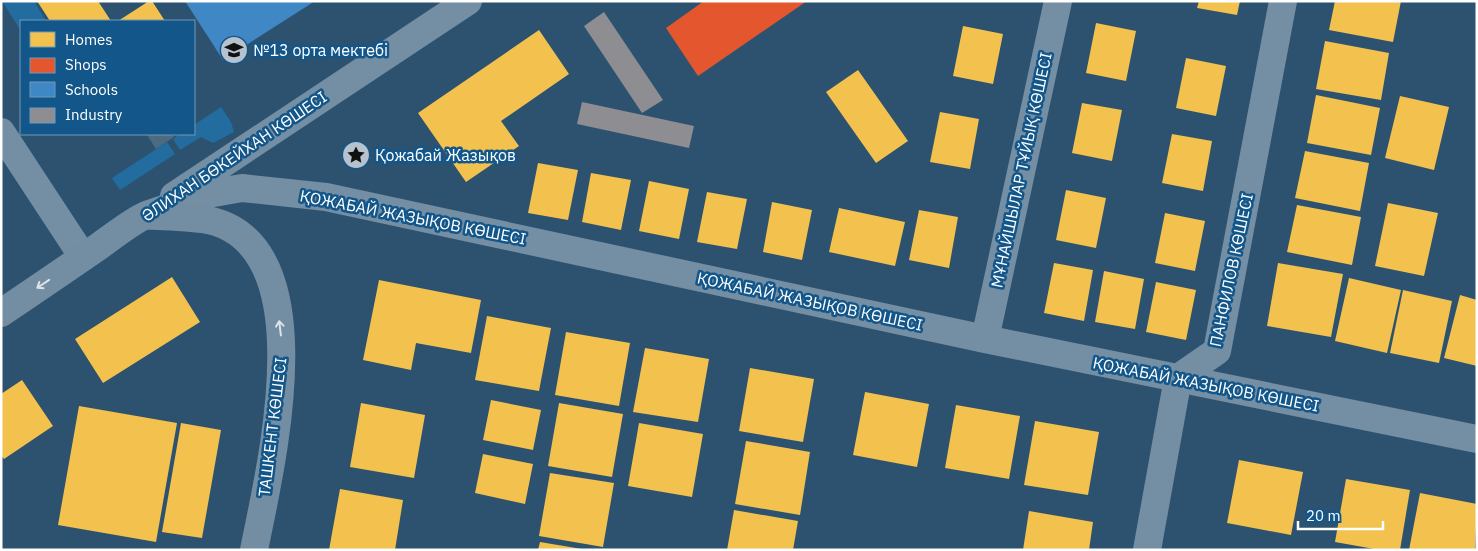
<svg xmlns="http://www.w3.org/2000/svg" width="1478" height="551" font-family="'IBM Plex Sans',sans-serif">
	<rect width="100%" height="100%" fill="#2d526f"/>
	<path fill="#226ca0" d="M2 1H34L46 21H21V31Z
		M221 107 231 122 234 132 213 143 201 137 180 150 173 139 180 134H194V125Z
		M167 142 175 154 120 190 112 178Z"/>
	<path fill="#f2c14e" d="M37 1H98L111 21H50Z
		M149 1H152L165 21H118Z
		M1199 1H1240L1237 15 1197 8Z
		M1335 1H1401L1393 42 1329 30Z
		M1096 23 1136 31 1126 81 1086 73Z
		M963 26 1003 34 993 84 953 76Z
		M539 30 569 74 501 121 519 146 466 182 418 113Z
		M1325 41 1389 53 1381 100 1316 89Z
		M1186 58 1226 66 1216 116 1176 108Z
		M858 70 908 141 876 163 826 92Z
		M1316 95 1380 108 1371 155 1307 143Z
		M1400 96 1449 107 1434 170 1385 158Z
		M1082 103 1122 110 1112 161 1072 153Z
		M940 112 979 119 970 169 930 162Z
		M1172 134 1212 141 1203 191 1162 183Z
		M1305 151 1369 163 1360 211 1295 198Z
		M538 163 578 170 568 220 528 213Z
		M591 173 631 180 621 230 582 222Z
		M649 181 689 189 679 239 639 231Z
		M1066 190 1106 198 1096 248 1056 240Z
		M707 192 747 199 737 249 697 242Z
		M772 202 812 210 802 260 763 252Z
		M1388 203 1438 213 1424 276 1375 266Z
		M1297 205 1361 217 1352 265 1287 252Z
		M839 208 905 222 895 266 829 252Z
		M919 210 958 217 949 268 909 260Z
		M1165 213 1205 221 1195 271 1155 263Z
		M1054 263 1093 270 1084 321 1044 313Z
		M1278 263 1343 274 1331 337 1267 326Z
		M1104 271 1144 279 1135 329 1095 322Z
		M172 277 200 322 103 383 75 339Z
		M1349 278 1401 290 1387 353 1335 341Z
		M379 280 481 300 471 353 416 343 411 370 363 360Z
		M1156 282 1196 290 1186 340 1146 332Z
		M1403 290 1452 301 1439 363 1390 353Z
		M1460 295 1477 300V366L1444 358Z
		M487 316 551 328 539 391 475 380Z
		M566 332 630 343 619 406 555 395Z
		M645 348 709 359 698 422 633 412Z
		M750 368 814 379 803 442 739 431Z
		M22 380 53 426 4 459 1 455V394Z
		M865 392 929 404 917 467 853 455Z
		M491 400 541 410 533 450 483 440Z
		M361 403 425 415 414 478 350 467Z
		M559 403 623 414 612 477 548 466Z
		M956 405 1020 416 1009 479 945 468Z
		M79 406 177 423 156 542 58 525Z
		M1035 421 1099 432 1088 495 1024 485Z
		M181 423 221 430 202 538 162 532Z
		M639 423 703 434 692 497 628 486Z
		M746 441 810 452 800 515 735 504Z
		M483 454 533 464 525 504 475 493Z
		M1239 460 1303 472 1291 535 1227 523Z
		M550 473 614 483 603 547 539 536Z
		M1346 479 1410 490 1400 550H1380L1335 542Z
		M340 489 403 500 395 550H329Z
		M1420 493 1477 504 1475 550H1409Z
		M734 510 798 521 793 550H727Z
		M1029 511 1093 522 1089 550H1023Z
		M540 542 582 549V550H538Z"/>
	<path fill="#e4572e" d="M704 1H807L698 76 666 28Z"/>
	<path fill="#3f88c5" d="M185 1H315L223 60Z"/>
	<path fill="#8d8d92" d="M604 12 663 100 642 113 584 26Z
		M582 102 694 126 689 148 577 124Z"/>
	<path fill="#4c6a81" d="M148 134H172L174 137 156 149 147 135Z"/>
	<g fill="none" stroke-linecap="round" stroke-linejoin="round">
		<path stroke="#748ea4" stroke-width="28" d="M1 132 83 257
			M174 196 468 1
			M146 215 208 194 242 188 326 197 985 339 1477 439
			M985 339 1058 1
			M1147 550 1178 378 1217 351 1283 1"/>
		<path stroke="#738ea2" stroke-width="28" d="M1 313C34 291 66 269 98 247 112 237 127 225 142 217 149 214 192 218 202 219 328 237 270 469 254 550"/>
	</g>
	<defs><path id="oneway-shaft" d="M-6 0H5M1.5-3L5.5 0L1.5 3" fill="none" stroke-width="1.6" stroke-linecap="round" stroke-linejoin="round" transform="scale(1.25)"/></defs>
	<g stroke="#dce3e8">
		<use href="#oneway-shaft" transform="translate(43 284) rotate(146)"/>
		<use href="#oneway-shaft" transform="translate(280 328) rotate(-97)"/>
	</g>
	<defs>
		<g id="school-disc" transform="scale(1.4375)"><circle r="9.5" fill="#b6c2cd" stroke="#12568a"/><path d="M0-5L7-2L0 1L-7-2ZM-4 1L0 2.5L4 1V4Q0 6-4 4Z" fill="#111"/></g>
		<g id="sight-disc" transform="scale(1.4375)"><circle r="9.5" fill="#b6c2cd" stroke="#12568a"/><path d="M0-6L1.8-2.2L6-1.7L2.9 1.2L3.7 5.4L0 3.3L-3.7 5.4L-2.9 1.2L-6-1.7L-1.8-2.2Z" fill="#111"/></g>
	</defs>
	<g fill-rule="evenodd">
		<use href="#school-disc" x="234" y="50"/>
		<use href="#sight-disc" x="356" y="155"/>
	</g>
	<g text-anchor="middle" stroke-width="5" stroke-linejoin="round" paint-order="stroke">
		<g font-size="16" fill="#fff" stroke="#12568a" text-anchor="start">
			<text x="253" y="56">№13 орта мектебі</text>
			<text x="375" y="161">Қожабай Жазықов</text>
		</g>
		<g font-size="16" fill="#fff" stroke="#12568a">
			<text transform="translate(234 156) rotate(-34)" y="6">ӘЛИХАН БӨКЕЙХАН КӨШЕСІ</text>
			<text transform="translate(1021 170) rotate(-78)" y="6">МҰНАЙШЫЛАР ТҰЙЫҚ КӨШЕСІ</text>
			<text transform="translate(413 217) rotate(11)" y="6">ҚОЖАБАЙ ЖАЗЫҚОВ КӨШЕСІ</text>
			<text transform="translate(1231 270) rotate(-78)" y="6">ПАНФИЛОВ КӨШЕСІ</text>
			<text transform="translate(810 301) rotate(12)" y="6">ҚОЖАБАЙ ЖАЗЫҚОВ КӨШЕСІ</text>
			<text transform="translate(1206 384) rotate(11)" y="6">ҚОЖАБАЙ ЖАЗЫҚОВ КӨШЕСІ</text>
			<text transform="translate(272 427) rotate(-83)" y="6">ТАШКЕНТ КӨШЕСІ</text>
		</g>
	</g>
	<rect width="1478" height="551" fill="none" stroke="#ffffff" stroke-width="5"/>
	<rect x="20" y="20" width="175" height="115" fill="#12568a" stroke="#719ab9"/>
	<rect x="30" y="32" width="25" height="15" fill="#f2c14e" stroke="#719ab9"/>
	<text x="65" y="45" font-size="15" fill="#ffffff">Homes</text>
	<rect x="30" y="58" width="25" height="15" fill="#e4572e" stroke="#719ab9"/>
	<text x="65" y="70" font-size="15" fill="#ffffff">Shops</text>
	<rect x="30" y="82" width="25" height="15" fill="#3f88c5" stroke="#719ab9"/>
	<text x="65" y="95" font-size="15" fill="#ffffff">Schools</text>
	<rect x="30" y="108" width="25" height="15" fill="#8d8d92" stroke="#719ab9"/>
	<text x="65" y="120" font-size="15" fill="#ffffff">Industry</text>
	<path d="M1298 521v8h85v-8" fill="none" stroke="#ffffff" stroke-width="2.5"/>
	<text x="1306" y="521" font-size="15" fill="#ffffff" stroke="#12568a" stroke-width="4" paint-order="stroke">20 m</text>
</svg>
